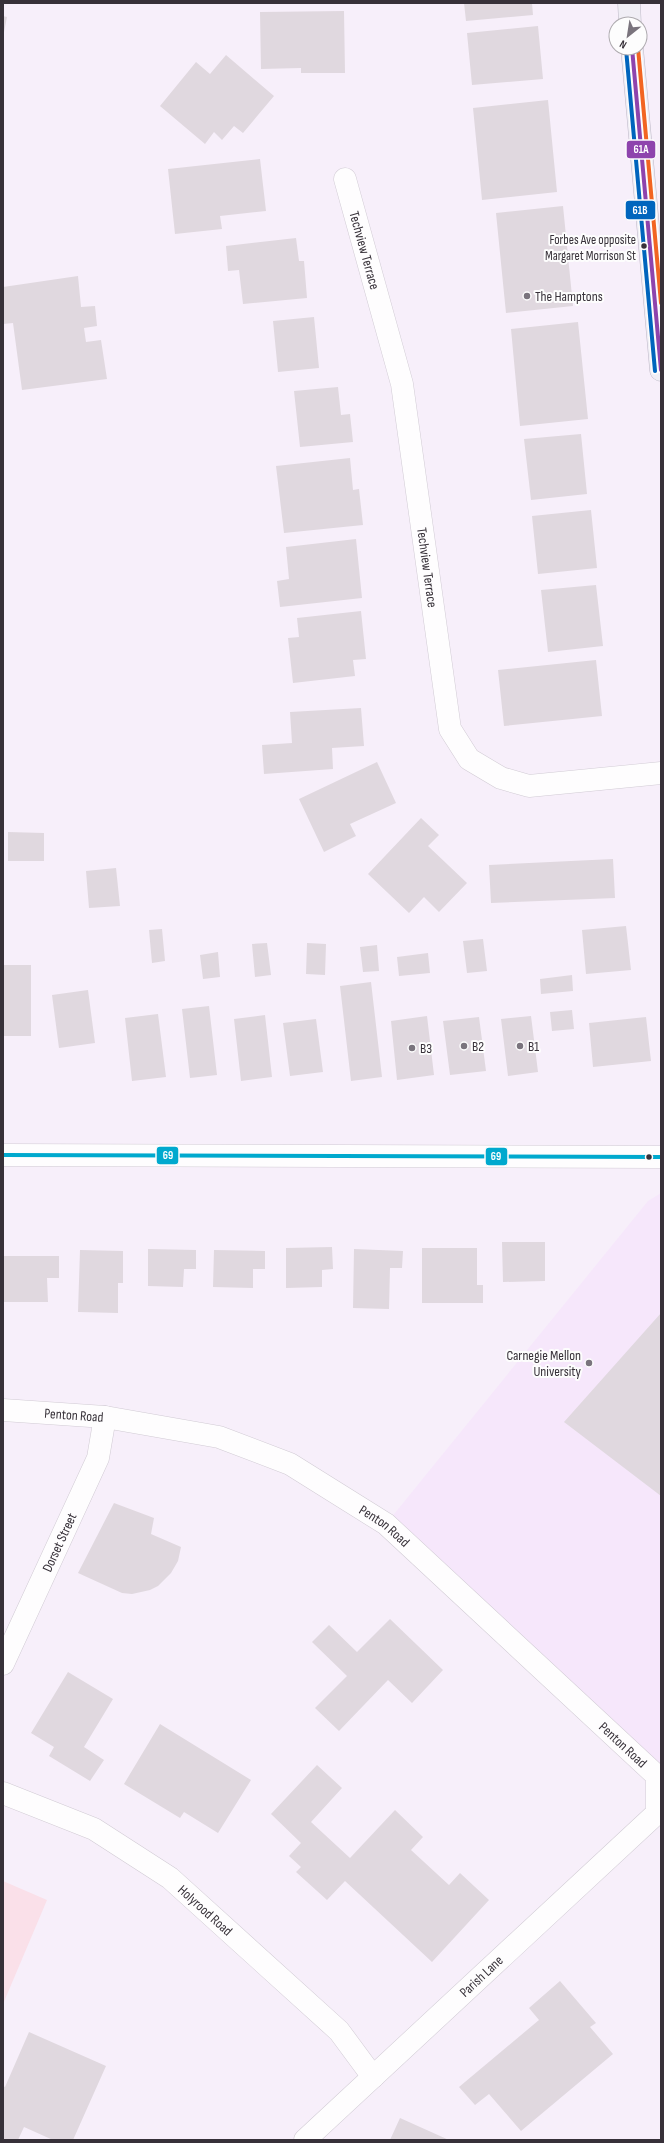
<svg xmlns="http://www.w3.org/2000/svg" width="664" height="2143" font-family="'Sofia Sans Condensed',sans-serif">
	<rect width="100%" height="100%" fill="#f7effa"/>
	<path fill="#f6e7fb" d="M661 1193V1771L386 1524 648 1201Z"/>
	<path fill="#fae0e9" d="M3 1881 47 1900 3 2004Z"/>
	<path fill="#e0d8df" d="M464 3H532L533 15 466 21Z
		M344 11 345 73H301V68L261 69 260 12Z
		M3 16 7 17 4 32H3Z
		M538 26 543 79 472 85 467 33Z
		M226 55 274 96 243 133 234 126 222 140 214 132 205 144 160 106 196 62 210 74Z
		M548 100 557 192 482 200 473 108Z
		M260 159 266 211 220 216 222 229 175 234 168 169Z
		M563 206 573 306 506 313 496 213Z
		M296 238 299 261H304L307 298 243 304 239 270 228 271 226 246Z
		M78 276 81 307 95 306 97 326 84 328 86 342 101 340 107 379 22 390 13 323 3 324V287Z
		M314 317 319 368 278 372 273 321Z
		M578 322 588 419 520 426 511 329Z
		M338 387 341 415 350 414 353 442 300 447 294 391Z
		M581 434 587 494 531 500 524 439Z
		M350 458 353 490 359 489 363 525 284 533 276 466Z
		M591 510 597 568 538 574 532 516Z
		M356 539 362 598 280 607 277 581 289 579 286 547Z
		M596 585 603 646 548 652 541 590Z
		M361 611 366 659 353 660 355 676 293 683 288 638 299 637 297 618Z
		M596 660 602 716 504 726 498 670Z
		M361 708 364 746 332 748 333 769 264 774 262 745 292 743 290 712Z
		M377 762 396 803 350 824 356 836 324 852 299 799Z
		M421 818 439 835 428 846 467 883 439 912 424 897 409 913 368 874Z
		M8 832 44 833V861H8Z
		M613 859 615 898 491 903 489 865Z
		M116 868 120 906 89 908 86 871Z
		M626 926 631 970 586 974 582 930Z
		M162 929 165 961 152 963 149 930Z
		M483 939 487 971 467 973 463 941Z
		M267 943 271 975 255 977 252 944Z
		M307 943 326 944 325 975 306 974Z
		M377 945 379 971 363 972 360 947Z
		M218 952 220 977 203 979 200 955Z
		M428 953 430 973 399 976 397 957Z
		M3 965H31V1036H3Z
		M572 975 573 991 541 994 540 979Z
		M371 982 382 1077 351 1081 340 986Z
		M88 990 95 1043 59 1048 52 995Z
		M209 1006 217 1075 190 1078 182 1009Z
		M572 1010 574 1029 552 1031 550 1012Z
		M158 1014 166 1077 132 1081 125 1018Z
		M265 1015 272 1077 241 1081 234 1019Z
		M427 1016 434 1075 397 1080 391 1021Z
		M531 1016 538 1072 508 1076 501 1019Z
		M479 1017 486 1071 450 1075 443 1021Z
		M646 1017 651 1061 593 1067 589 1023Z
		M316 1019 323 1072 290 1076 283 1023Z
		M502 1242H545V1281L503 1282Z
		M332 1247 333 1269 322 1270V1287L286 1288V1248Z
		M422 1248H477V1285H483V1303H422Z
		M148 1249 196 1250V1269H184L183 1287 148 1286Z
		M354 1249 403 1251 402 1268H390L389 1309 353 1308Z
		M80 1250 123 1251V1283H118V1313L78 1312Z
		M214 1250 265 1251V1269H253V1288L213 1287Z
		M3 1256H59V1278H47L48 1302H3Z
		M661 1313V1496L564 1422Z
		M114 1503 154 1518 151 1534 181 1547 178 1561 171 1573 158 1586 150 1590 132 1594 122 1593 78 1573Z
		M390 1619 443 1670 412 1703 388 1680 339 1731 315 1708 347 1676 312 1642 329 1625 357 1652Z
		M68 1672 113 1699 84 1747 104 1760 90 1781 49 1756 54 1747 31 1733Z
		M160 1724 251 1780 218 1833 184 1812 180 1818 124 1784Z
		M317 1765 342 1788 311 1822 350 1858 395 1810 423 1837 411 1850 449 1885 460 1873 489 1900 432 1962 345 1881 327 1900 296 1872 301 1867 289 1856 301 1843 271 1814Z
		M560 1981 596 2023 590 2027 613 2054 521 2131 489 2094 475 2105 459 2087 539 2020 529 2008Z
		M29 2032 106 2066 73 2140H53L24 2127 18 2140H3V2086L5 2087Z
		M400 2118 449 2140H390Z"/>
	<g fill="none" stroke-linecap="round" stroke-linejoin="round">
		<g stroke="#d1cbd4" stroke-width="23">
			<g id="minor">
				<path id="s1" d="M345 179 402 384 450 729 469 759 501 778 529 786 661 773"/>
				<path id="s2" d="M3 1410 105 1417 219 1437 290 1464 386 1524 657 1776V1813L305 2140"/>
				<path id="s3" d="M3 1664 98 1458 105 1417"/>
				<path id="s4" d="M3 1793 94 1829 170 1878 339 2031 373 2077"/>
			</g>
		</g>
		<g stroke="#d1cbd4" stroke-width="23">
			<path id="tertiary" d="M3 1155 661 1157"/>
		</g>
		<g stroke="#bdb7c6" stroke-width="23">
			<path id="primary" d="M629 3 630 24
				M632 48 661 370"/>
		</g>
		<use href="#minor" stroke="#fefdfe" stroke-width="22"/>
		<use href="#tertiary" stroke="#fefdfe" stroke-width="22"/>
		<use href="#primary" stroke="#f0eef5" stroke-width="22"/>
		<g stroke="#fdfdfd" stroke-width="7">
			<path id="bus-1" d="M632 48 661 370"/>
		</g>
		<g stroke="#fdfdfd" stroke-width="7">
			<path id="bus-2" d="M626 49 655 371"/>
		</g>
		<g stroke="#fdfdfd" stroke-width="7">
			<path id="bus-3" d="M638 48 661 303"/>
		</g>
		<g stroke="#fdfdfd" stroke-width="7">
			<path id="bus-4" d="M3 1155 661 1157"/>
		</g>
		<use href="#bus-1" stroke="#8e44ad" stroke-width="4"/>
		<use href="#bus-2" stroke="#0065bd" stroke-width="4"/>
		<use href="#bus-3" stroke="#f26522" stroke-width="4"/>
		<use href="#bus-4" stroke="#00a9ce" stroke-width="4"/>
	</g>
	<g fill="#373139" stroke="#fdfdfd" stroke-width="1.5">
		<circle cx="644" cy="246" r="3.5"/>
		<circle cx="649" cy="1157" r="3.5"/>
	</g>
	<g fill="#7a747d" stroke="#fdfdfd" stroke-width="1.5">
		<circle cx="527" cy="296" r="4"/>
		<circle cx="464" cy="1046" r="4"/>
		<circle cx="520" cy="1046" r="4"/>
		<circle cx="412" cy="1048" r="4"/>
		<circle cx="589" cy="1363" r="4"/>
	</g>
	<g text-anchor="middle" stroke-width="4" stroke-linejoin="round" paint-order="stroke">
		<g font-size="13" fill="#373139" stroke="#fdfdfd" text-anchor="end">
			<text x="636" y="244">Forbes Ave opposite<tspan x="636" dy="16">Margaret Morrison St</tspan></text>
		</g>
		<g font-size="14" fill="#373139" stroke="#fdfdfd">
			<text dy="5" stroke="none"><textPath href="#s1" startOffset="74">Techview Terrace</textPath></text>
			<text dy="5" stroke="none"><textPath href="#s1" startOffset="398">Techview Terrace</textPath></text>
			<text dy="5" stroke="none"><textPath href="#s2" startOffset="71">Penton Road</textPath></text>
			<text dy="5" stroke="none"><textPath href="#s2" startOffset="407">Penton Road</textPath></text>
			<text dy="5" stroke="none"><textPath href="#s3" startOffset="134">Dorset Street</textPath></text>
			<text dy="5" stroke="none"><textPath href="#s2" startOffset="731">Penton Road</textPath></text>
			<text dy="5" stroke="none"><textPath href="#s4" startOffset="236">Holyrood Road</textPath></text>
			<text transform="translate(481 1976) rotate(-43)" y="5">Parish Lane</text>
		</g>
		<g font-size="14" fill="#373139" stroke="#fdfdfd" text-anchor="start">
			<text x="535" y="301">The Hamptons</text>
			<text x="472" y="1051">B2</text>
			<text x="528" y="1051">B1</text>
			<text x="420" y="1053">B3</text>
			<text x="581" y="1360" text-anchor="end">Carnegie Mellon<tspan x="581" dy="16">University</tspan></text>
		</g>
	</g>
	<g stroke="#fdfdfd" stroke-width="1.5">
		<rect x="626" y="140" width="30" height="19" rx="4" fill="#8e44ad"/>
		<rect x="625" y="200" width="31" height="20" rx="4" fill="#0065bd"/>
		<rect x="156" y="1146" width="23" height="19" rx="4" fill="#00a9ce"/>
		<rect x="485" y="1147" width="23" height="19" rx="4" fill="#00a9ce"/>
	</g>
	<g font-size="11" text-anchor="middle" font-weight="bold" fill="#fff">
		<text x="641" y="153">61A</text>
		<text x="640" y="214">61B</text>
		<text x="168" y="1159">69</text>
		<text x="496" y="1160">69</text>
	</g>
	<rect width="664" height="2143" fill="none" stroke="#373139" stroke-width="8"/>
	<g transform="translate(628 36) rotate(210)"><circle r="19" fill="#fdfdfd" stroke="#aeabaf"/>
	<path d="M0-3L7 15L0 10L-7 15Z" fill="#7a747d"/>
	<text y="-6" font-size="11" font-weight="bold" text-anchor="middle" fill="#373139">N</text>
	</g>
</svg>
